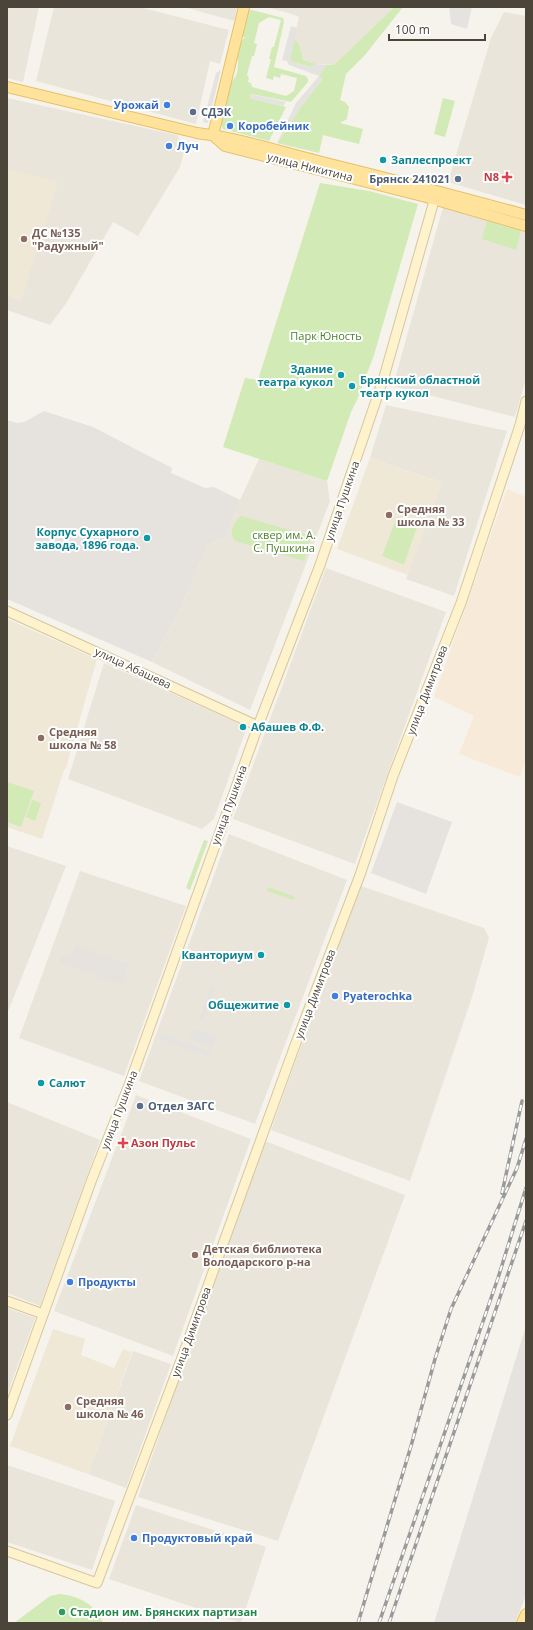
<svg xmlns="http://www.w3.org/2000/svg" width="533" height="1630" font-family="'Open Sans',sans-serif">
	<rect width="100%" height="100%" fill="#f6f3ec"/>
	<path fill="#eae5da" d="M7 7H39L23 82 7 78Z
		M54 7H139L229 30 220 64 210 61 196 124 36 81Z
		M184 7H237L234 21Z
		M266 7H394L334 65 317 64 303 60 300 46 297 41 294 40 299 17 292 14Z
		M504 12 526 16V205L448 182 491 38Z
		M7 98 177 135 185 148 180 167 138 236 113 222 67 302 50 325 7 310Z
		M443 207 526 230V379L515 417 393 386Z
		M386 405 507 431 454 596 406 579 442 481 434 480 370 458Z
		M259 459 327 481 330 501 250 710 152 662 180 609 208 545 226 537 240 500Z
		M326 568 446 612 355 864 233 819Z
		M104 663 247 727 214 819 202 829 68 779Z
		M229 834 347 880 255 1124 139 1081Z
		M7 846 66 866 7 1014Z
		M80 871 186 906 124 1076 19 1038Z
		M358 885 484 928 489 938 472 997 410 1181 271 1130Z
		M136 1095 251 1139 173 1356 54 1311Z
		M7 1102 100 1140 40 1306 7 1293Z
		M265 1141 405 1195 278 1541 138 1497 185 1361Z
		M7 1308 35 1318 7 1395Z
		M133 1351 171 1364 126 1488 88 1474Z
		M7 1465 115 1501 92 1570 7 1542Z
		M136 1505 266 1547 241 1623 109 1579Z"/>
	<path fill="#f7ead8" d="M507 489 526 497V759L520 777 459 754 474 716 434 697Z"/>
	<path fill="#e6e2dd" d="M44 411 93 427 172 468 171 473 205 488 214 487 240 500 226 537 208 545 180 609 152 662 7 599V420L17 423 24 422Z
		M397 802 452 822 426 894 371 873Z
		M76 945 129 964 122 985 60 963 62 955 71 957Z
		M526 1326V1595L515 1623H434Z"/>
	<path fill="#efe8d6" d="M7 169 58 182 21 301 7 296Z
		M370 458 433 480 434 479 442 481 408 575 337 549Z
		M7 619 97 659 66 768 64 770 42 839 7 827Z
		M53 1329 85 1339 81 1355 114 1368 123 1349 132 1352 88 1474 10 1446Z"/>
	<path fill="#d2eab5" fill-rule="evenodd" d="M394 7H403L365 55 346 74 340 100 345 102 349 107 347 119 340 123 363 129 359 144 323 135 319 153 277 143 300 108 322 79 319 76 326 65H334Z
		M248 9 283 18 284 22 274 67 306 76 308 79V82L291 102 251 94 250 98 286 107 269 141 223 129 221 125 231 82C245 70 231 53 245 37H242ZM269 17 281 20 274 47H272L269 59H271L266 78 273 80 274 76 280 78 281 74 297 78 294 91 286 96 252 87 251 83 248 82 249 78 247 75 252 56H254L257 44 254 43 259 23Z
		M294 40 297 41 300 46 303 60 317 64 310 67 290 61Z
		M443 98 455 101 445 137 434 134Z
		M320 183 369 191 418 204 374 355 357 400 351 412 327 481 223 447 245 378 258 380Z
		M487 221 521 231 516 250 482 239Z
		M241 516 311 536 304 561 235 541C228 532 234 522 241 516Z
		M397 517 418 524 404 564H402L382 556Z
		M7 782 34 791 21 827 7 822Z
		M32 800 41 803 35 821 26 817Z
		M204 840 208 841 190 890 186 888Z
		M268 887 295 897 294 900 267 891Z
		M60 1594C79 1596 95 1604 103 1623H14L50 1596Z"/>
	<path fill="#e5e3e0" d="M449 7H472L467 29 451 24Z
		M291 26 297 28 290 61 310 67 317 64 326 65 319 76 323 79 300 108 277 143 296 103 319 76 289 65 287 61 282 60Z
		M221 70 208 123 203 122 216 73Z
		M251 94 286 102 283 106 250 98Z
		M211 985 215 986 203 1022 199 1021Z
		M193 1029 217 1037 213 1048 189 1039Z
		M161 1034 211 1052 209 1057 160 1039Z"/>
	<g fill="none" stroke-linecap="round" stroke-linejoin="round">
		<g stroke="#d6c79b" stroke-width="11">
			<path id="secondary" d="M7 611 258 726
				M7 1301 43 1314
				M7 1415 92 1179 129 1085 258 726 320 565 384 377 436 194
				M7 1551 97 1583 180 1363 294 1048 360 875 393 776 461 603 520 425 526 401"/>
		</g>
		<g stroke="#e6c16a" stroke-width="12">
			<path id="primary" d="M7 87 197 133C238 138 278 151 318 161 387 178 457 196 526 215
				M213 135 244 7
				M214 136 225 146 426 197 526 226
				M522 1623 526 1614"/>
		</g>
		<use href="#secondary" stroke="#fff3cd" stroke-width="9"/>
		<use href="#primary" stroke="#ffe39c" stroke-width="10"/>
		<g stroke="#9a9a9a" stroke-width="3.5">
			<path id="rail" d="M502 1193 522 1101
				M358 1623 411 1446 435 1359 451 1309 517 1168 526 1139
				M379 1623 498 1278 526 1188
				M389 1623 526 1221"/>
		</g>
		<use href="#rail" stroke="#fff" stroke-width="2" stroke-dasharray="6" stroke-linecap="butt"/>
	</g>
	<g fill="#3f7fe0" stroke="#fff" stroke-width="1.5">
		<circle cx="167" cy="105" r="4"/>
		<circle cx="230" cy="126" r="4"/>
		<circle cx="169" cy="146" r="4"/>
		<circle cx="335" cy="996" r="4"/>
		<circle cx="70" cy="1282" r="4"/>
		<circle cx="134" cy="1538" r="4"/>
	</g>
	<g fill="#5c6f8a" stroke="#fff" stroke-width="1.5">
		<circle cx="193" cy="112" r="4"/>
		<circle cx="458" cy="179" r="4"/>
		<circle cx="140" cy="1106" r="4"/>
	</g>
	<g fill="#0f9aa8" stroke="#fff" stroke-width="1.5">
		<circle cx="383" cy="160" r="4"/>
		<circle cx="341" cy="375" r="4"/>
		<circle cx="352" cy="386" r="4"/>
		<circle cx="147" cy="538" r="4"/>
		<circle cx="243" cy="727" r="4"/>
		<circle cx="261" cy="955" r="4"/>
		<circle cx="287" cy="1005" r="4"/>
		<circle cx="41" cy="1083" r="4"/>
	</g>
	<g fill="#e0444e" stroke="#fff" stroke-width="1.5">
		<path d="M505 171h4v4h4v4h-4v4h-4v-4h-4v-4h4z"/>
		<path d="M121 1137h4v4h4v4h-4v4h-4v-4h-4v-4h4z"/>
	</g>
	<g fill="#8d6e63" stroke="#fff" stroke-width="1.5">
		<circle cx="24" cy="239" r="4"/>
		<circle cx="389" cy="515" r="4"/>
		<circle cx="41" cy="738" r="4"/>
		<circle cx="195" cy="1255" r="4"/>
		<circle cx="68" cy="1407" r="4"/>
	</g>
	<circle fill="#2e9e5b" stroke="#fff" stroke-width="1.5" cx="62" cy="1612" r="4"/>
	<g text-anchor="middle" stroke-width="4" stroke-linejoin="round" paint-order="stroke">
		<g font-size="11" font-weight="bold" fill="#366cbe" stroke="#fff" text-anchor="start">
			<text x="159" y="109" text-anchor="end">Урожай</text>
			<text x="238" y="130">Коробейник</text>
			<text x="177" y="150">Луч</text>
			<text x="343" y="1000">Pyaterochka</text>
			<text x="78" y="1286">Продукты</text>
			<text x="142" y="1542">Продуктовый край</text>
		</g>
		<g font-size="11" font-weight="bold" fill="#4e5e75" stroke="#fff" text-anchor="start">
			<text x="201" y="116">СДЭК</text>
			<text x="450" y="183" text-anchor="end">Брянск 241021</text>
			<text x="148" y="1110">Отдел ЗАГС</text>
		</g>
		<g font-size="11" font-weight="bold" fill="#0d838f" stroke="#fff" text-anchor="start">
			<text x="391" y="164">Заплеспроект</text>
			<text x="333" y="373" text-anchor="end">Здание<tspan x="333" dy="13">театра кукол</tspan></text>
			<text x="360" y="384">Брянский областной<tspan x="360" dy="13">театр кукол</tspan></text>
			<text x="139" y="536" text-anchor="end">Корпус Сухарного<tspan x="139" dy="13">завода, 1896 года.</tspan></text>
			<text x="251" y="731">Абашев Ф.Ф.</text>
			<text x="253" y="959" text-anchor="end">Кванториум</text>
			<text x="279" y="1009" text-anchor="end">Общежитие</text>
			<text x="49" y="1087">Салют</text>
		</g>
		<g font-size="11" fill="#4b4439" stroke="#fff">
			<text transform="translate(310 167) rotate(14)" y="4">улица Никитина</text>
			<text transform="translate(342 501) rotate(-71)" y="4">улица Пушкина</text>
			<text transform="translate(133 668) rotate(25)" y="4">улица Абашева</text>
			<text transform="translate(427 690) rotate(-69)" y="4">улица Димитрова</text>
			<text transform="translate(229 805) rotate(-70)" y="4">улица Пушкина</text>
			<text transform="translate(315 994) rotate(-69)" y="4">улица Димитрова</text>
			<text transform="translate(119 1110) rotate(-69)" y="4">улица Пушкина</text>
			<text transform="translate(191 1332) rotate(-70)" y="4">улица Димитрова</text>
		</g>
		<g font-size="11" font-weight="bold" fill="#be3a42" stroke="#fff" text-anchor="end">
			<text x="499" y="181">N8</text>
			<text x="131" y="1147" text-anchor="start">Азон Пульс</text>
		</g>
		<g font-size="11" font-weight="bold" fill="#785e54" stroke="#fff" text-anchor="start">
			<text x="32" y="237">ДС №135<tspan x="32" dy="13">"Радужный"</tspan></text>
			<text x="397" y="513">Средняя<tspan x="397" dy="13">школа № 33</tspan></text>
			<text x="49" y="736">Средняя<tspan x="49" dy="13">школа № 58</tspan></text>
			<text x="203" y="1253">Детская библиотека<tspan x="203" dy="13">Володарского р-на</tspan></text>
			<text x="76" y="1405">Средняя<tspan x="76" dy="13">школа № 46</tspan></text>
		</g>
		<g font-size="11" fill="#4a7f2a" stroke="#fff">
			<text x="326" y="340">Парк Юность</text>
			<text x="284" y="539">сквер им. А.<tspan x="284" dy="13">С. Пушкина</tspan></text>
		</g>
		<g font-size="11" font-weight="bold" fill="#27864d" stroke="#fff" text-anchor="start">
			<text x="70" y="1616">Стадион им. Брянских партизан</text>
		</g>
	</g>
	<rect width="533" height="1630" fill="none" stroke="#4b4439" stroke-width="16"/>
	<path d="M389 34v6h96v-6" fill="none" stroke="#4b4439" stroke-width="2"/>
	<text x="395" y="34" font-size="12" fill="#4b4439" stroke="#ffffff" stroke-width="3" paint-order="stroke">100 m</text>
</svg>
